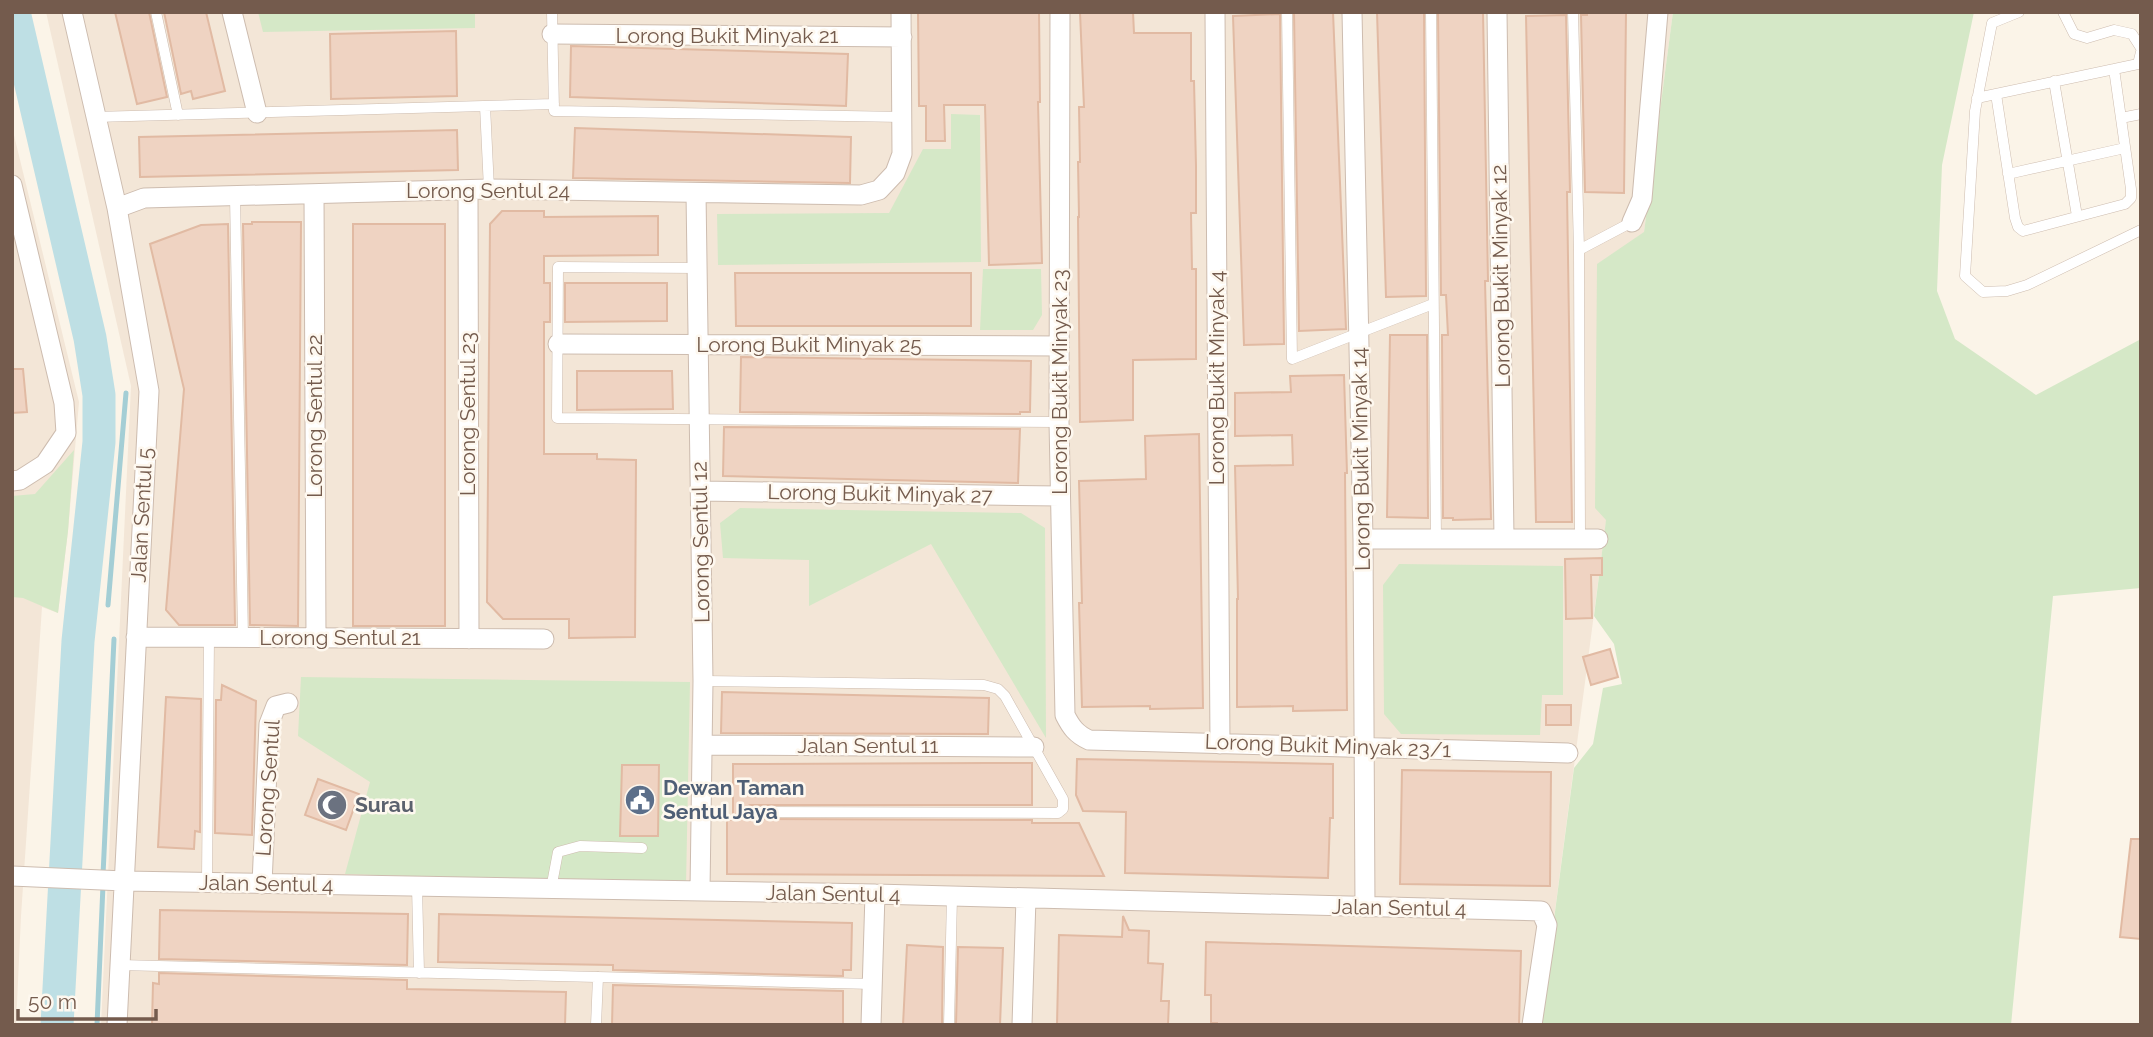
<svg xmlns="http://www.w3.org/2000/svg" width="2153" height="1037" font-family="Raleway,sans-serif">
	<rect width="100%" height="100%" fill="#fbf4e8"/>
	<path fill="#f3e6d7" d="M46 12H1673L1540 1025H101L131 386Z
		M12 127 79 402 68 531 58 613 42 607 21 916 16 1025H12Z"/>
	<path fill="#d5e8c7" d="M258 12H475V28L263 32Z
		M1673 12H1974L1942 165 1937 291 1955 339 2036 395 2141 339V588L2053 596 2011 1025H1540L1574 768 1593 744 1603 688 1622 684 1614 644 1594 616 1606 520 1595 508 1597 264 1644 232Z
		M951 114 980 115 981 262 718 265 717 214 889 213 923 149H951Z
		M983 269H1041L1042 315 1033 330H980Z
		M74 450 68 531 58 613 23 598 12 597V496L35 494Z
		M740 508 1021 513 1045 528 1046 738 931 544 809 606V560L723 558 720 523Z
		M1399 564 1563 566V695H1542L1540 735 1401 734 1384 714 1383 585Z
		M301 677 690 682 686 885 345 874 370 782 298 736Z"/>
	<g fill="none" stroke-linecap="round" stroke-linejoin="round">
		<path stroke="#a4ced5" stroke-width="5" d="M108 605 126 393
			M103 875 114 639
			M97 1025 103 885"/>
		<path stroke="#bedfe4" stroke-width="33" d="M14 12 90 338 99 395V442L78 641 57 1025"/>
	</g>
	<path fill="#efd3c2" stroke="#e1baa3" stroke-width="2" d="M115 12H149L167 97 137 104Z
		M164 12H206L225 91 193 99 191 91 181 94Z
		M918 12H1039L1040 102H1038L1042 263 989 265 985 105H944L945 141H926V106H919Z
		M1080 12H1133L1134 33H1191V81H1194L1196 166V213H1191L1192 269H1196V359L1133 360V420L1080 422 1078 217H1079L1078 162H1080L1079 107H1084Z
		M1294 12H1333L1346 329 1299 331Z
		M1377 12H1424L1426 296 1386 297Z
		M1438 12H1483L1488 281H1485L1491 519 1453 520V518H1443L1442 335H1448L1446 295H1441Z
		M1587 12H1626L1624 193 1585 192 1581 15H1587Z
		M1280 14 1284 344 1244 345 1233 16Z
		M1566 15 1570 192H1567L1572 522H1536L1526 16Z
		M456 31 457 96 331 99 330 34Z
		M571 46 848 54 846 106 570 97Z
		M575 128 851 137 850 183 573 178Z
		M457 130 458 170 140 177 139 137Z
		M502 211H544V217L658 216V255L544 256V283H550V322H544V454H597V459L636 460 635 637 569 638V619H503L487 602 490 224Z
		M252 222H301L298 626 250 625 243 224H252Z
		M228 224 235 625H179L166 610 184 389 150 244 201 225Z
		M353 224H445V626H353Z
		M735 273H971V326H736Z
		M565 283H667V321L565 322Z
		M1390 335H1427L1428 518 1387 517Z
		M741 357 1031 361 1030 412H1020V414L740 412Z
		M12 369H23L27 412 12 413Z
		M577 371H672L673 409 577 410Z
		M1344 375 1347 473H1345L1347 710 1293 711V706L1237 707V599H1238L1235 466 1293 465 1292 435 1235 436V393L1291 392 1290 376Z
		M724 427 1020 429 1018 483 723 476Z
		M1199 434 1203 708 1150 709V706L1082 707 1079 603H1082L1079 481 1146 479 1145 436Z
		M1602 558V575H1591L1592 618 1566 619 1565 559Z
		M1610 649 1618 677 1591 685 1583 657Z
		M222 685 256 701 252 835 215 833 216 700H221Z
		M722 692 989 698 988 734 721 733Z
		M166 697 201 699 200 832 195 831 194 849 158 847Z
		M1546 705H1571V725H1546Z
		M1077 759 1333 764V818H1330L1328 878 1125 873 1126 812 1083 811 1076 795Z
		M987 763H1032V805H750L744 808 743 813 746 818 750 819 1032 820V823H1079L1104 876 727 874V820H733V764Z
		M622 765H659L658 836H620Z
		M1402 770 1551 772 1550 886 1400 884Z
		M318 779 359 794 346 830 305 815Z
		M2131 839H2141V939L2120 937Z
		M160 910 408 914 407 965 159 959Z
		M439 914 852 923 851 970H843V976L613 970V965L438 962Z
		M1123 916 1129 930 1149 931 1148 963 1163 964 1161 1001H1169L1168 1025H1057L1059 935 1122 937Z
		M1206 942 1521 951 1519 1025H1217V1023H1211V995H1205Z
		M907 945 943 947 942 1025H903Z
		M958 947 1003 948 1000 1025H956Z
		M159 973 407 980V989L566 992 565 1025H152L153 983 159 984Z
		M613 985 843 991V1025H612Z"/>
	<g fill="none" stroke-linecap="round" stroke-linejoin="round">
		<g stroke="#cdbcaf" stroke-width="11">
			<path id="service" d="M156 12 178 115
				M552 12 554 111 902 117
				M1287 12 1292 359 1433 304
				M1431 12 1436 539
				M1573 12 1579 250 1580 539
				M2019 12 1992 23 1975 111 1965 276 1983 292 2007 291 2027 285 2141 230
				M2063 12 2074 34 2087 38 2114 30 2132 34 2141 48
				M2054 81 2077 216
				M1996 94 2015 218 2018 227 2023 231 2125 204 2131 198V189L2114 69
				M1977 98 2138 64 2141 52
				M485 106 489 189
				M95 117 554 104
				M2121 118 2141 114
				M2008 174 2125 148
				M235 196 243 637
				M1579 250 1632 222
				M698 268 558 267 557 418 1059 422
				M703 681 984 685 998 689 1005 696 1063 799V809L1058 813 750 812
				M207 882 209 637
				M417 886 419 973
				M551 889 558 852 580 846 642 848
				M120 965 873 984
				M596 1025 598 977
				M949 1025 952 897"/>
		</g>
		<g stroke="#cdbcaf" stroke-width="21">
			<path id="minor" d="M72 12 117 208 149 391 117 1025
				M232 12 257 113
				M1060 12 1059 422 1065 715C1071 727 1076 734 1089 740L1568 753
				M1215 12 1220 744
				M1352 12 1363 539 1365 907
				M1497 12 1504 539
				M552 34 902 37
				M12 185 64 403 66 433 45 464 20 480 12 481
				M468 190 469 639
				M696 193 703 681 700 891
				M314 194 316 638
				M117 208 144 198 489 189 861 195 879 190 895 173 902 154 901 12
				M1632 222 1642 199 1658 12
				M558 344 1059 346
				M701 491 1060 496
				M1363 539H1598
				M136 637 544 639
				M702 745 1034 747
				M12 876 124 881 875 894 1541 911 1547 925 1532 1025
				M262 884 269 724 276 706 288 703
				M871 1025 875 894
				M1022 1025 1026 898"/>
		</g>
		<use href="#service" stroke="#fff" stroke-width="10"/>
		<use href="#minor" stroke="#fff" stroke-width="19"/>
	</g>
	<defs>
		<g id="civic-disc" transform="scale(1.575)"><circle r="9.5" fill="#5c6f8a" stroke="#fef8ef"/><path d="M-.6-6.5H3V-4.5H.6V-3L4-1V1h2V6H-6V1h2V-1L-.6-3ZM-1.2 2.5V6h2.4V2.5Z" fill="#fff"/></g>
		<g id="mosque-disc" transform="scale(1.575)"><circle r="9.5" fill="#6b7280" stroke="#fef8ef"/><path d="M3.5-4.9A6 6 0 1 0 3.5 4.9A5 5 0 1 1 3.5-4.9Z" fill="#fff"/></g>
	</defs>
	<g fill-rule="evenodd">
		<use href="#civic-disc" x="640" y="800"/>
		<use href="#mosque-disc" x="332" y="805"/>
	</g>
	<g text-anchor="middle" stroke-width="5" stroke-linejoin="round" paint-order="stroke">
		<g font-size="21" fill="#745b4d" stroke="#fef8ef">
			<text x="727" y="43">Lorong Bukit Minyak 21</text>
			<text x="488" y="198">Lorong Sentul 24</text>
			<text transform="translate(1501 276) rotate(-91)" y="7">Lorong Bukit Minyak 12</text>
			<text x="809" y="352">Lorong Bukit Minyak 25</text>
			<text transform="translate(1217 378) rotate(-90)" y="7">Lorong Bukit Minyak 4</text>
			<text transform="translate(1060 382) rotate(-90)" y="7">Lorong Bukit Minyak 23</text>
			<text transform="translate(468 414) rotate(-90)" y="7">Lorong Sentul 23</text>
			<text transform="translate(315 416) rotate(-90)" y="7">Lorong Sentul 22</text>
			<text transform="translate(1361 459) rotate(-91)" y="7">Lorong Bukit Minyak 14</text>
			<text transform="translate(880 494) rotate(1)" y="7">Lorong Bukit Minyak 27</text>
			<text transform="translate(142 515) rotate(-87)" y="7">Jalan Sentul 5</text>
			<text transform="translate(701 542) rotate(-91)" y="7">Lorong Sentul 12</text>
			<text x="340" y="645">Lorong Sentul 21</text>
			<text x="868" y="753">Jalan Sentul 11</text>
			<text transform="translate(1328 746) rotate(2)" y="7">Lorong Bukit Minyak 23/1</text>
			<text transform="translate(268 788) rotate(-86)" y="7">Lorong Sentul</text>
			<text transform="translate(266 884) rotate(1)" y="7">Jalan Sentul 4</text>
			<text transform="translate(833 894) rotate(1)" y="7">Jalan Sentul 4</text>
			<text transform="translate(1399 908) rotate(1)" y="7">Jalan Sentul 4</text>
		</g>
		<g font-size="21" font-weight="bold" fill="#4e5e75" stroke="#fef8ef" text-anchor="start">
			<text x="663" y="795">Dewan Taman<tspan x="663" dy="24">Sentul Jaya</tspan></text>
		</g>
		<g font-size="21" font-weight="bold" fill="#5b616d" stroke="#fef8ef" text-anchor="start">
			<text x="355" y="812">Surau</text>
		</g>
	</g>
	<rect width="2153" height="1037" fill="none" stroke="#745b4d" stroke-width="28"/>
	<path d="M18 1009v10h138v-10" fill="none" stroke="#745b4d" stroke-width="3.5"/>
	<text x="28" y="1009" font-size="21" fill="#745b4d" stroke="#fef8ef" stroke-width="5" paint-order="stroke">50 m</text>
</svg>
